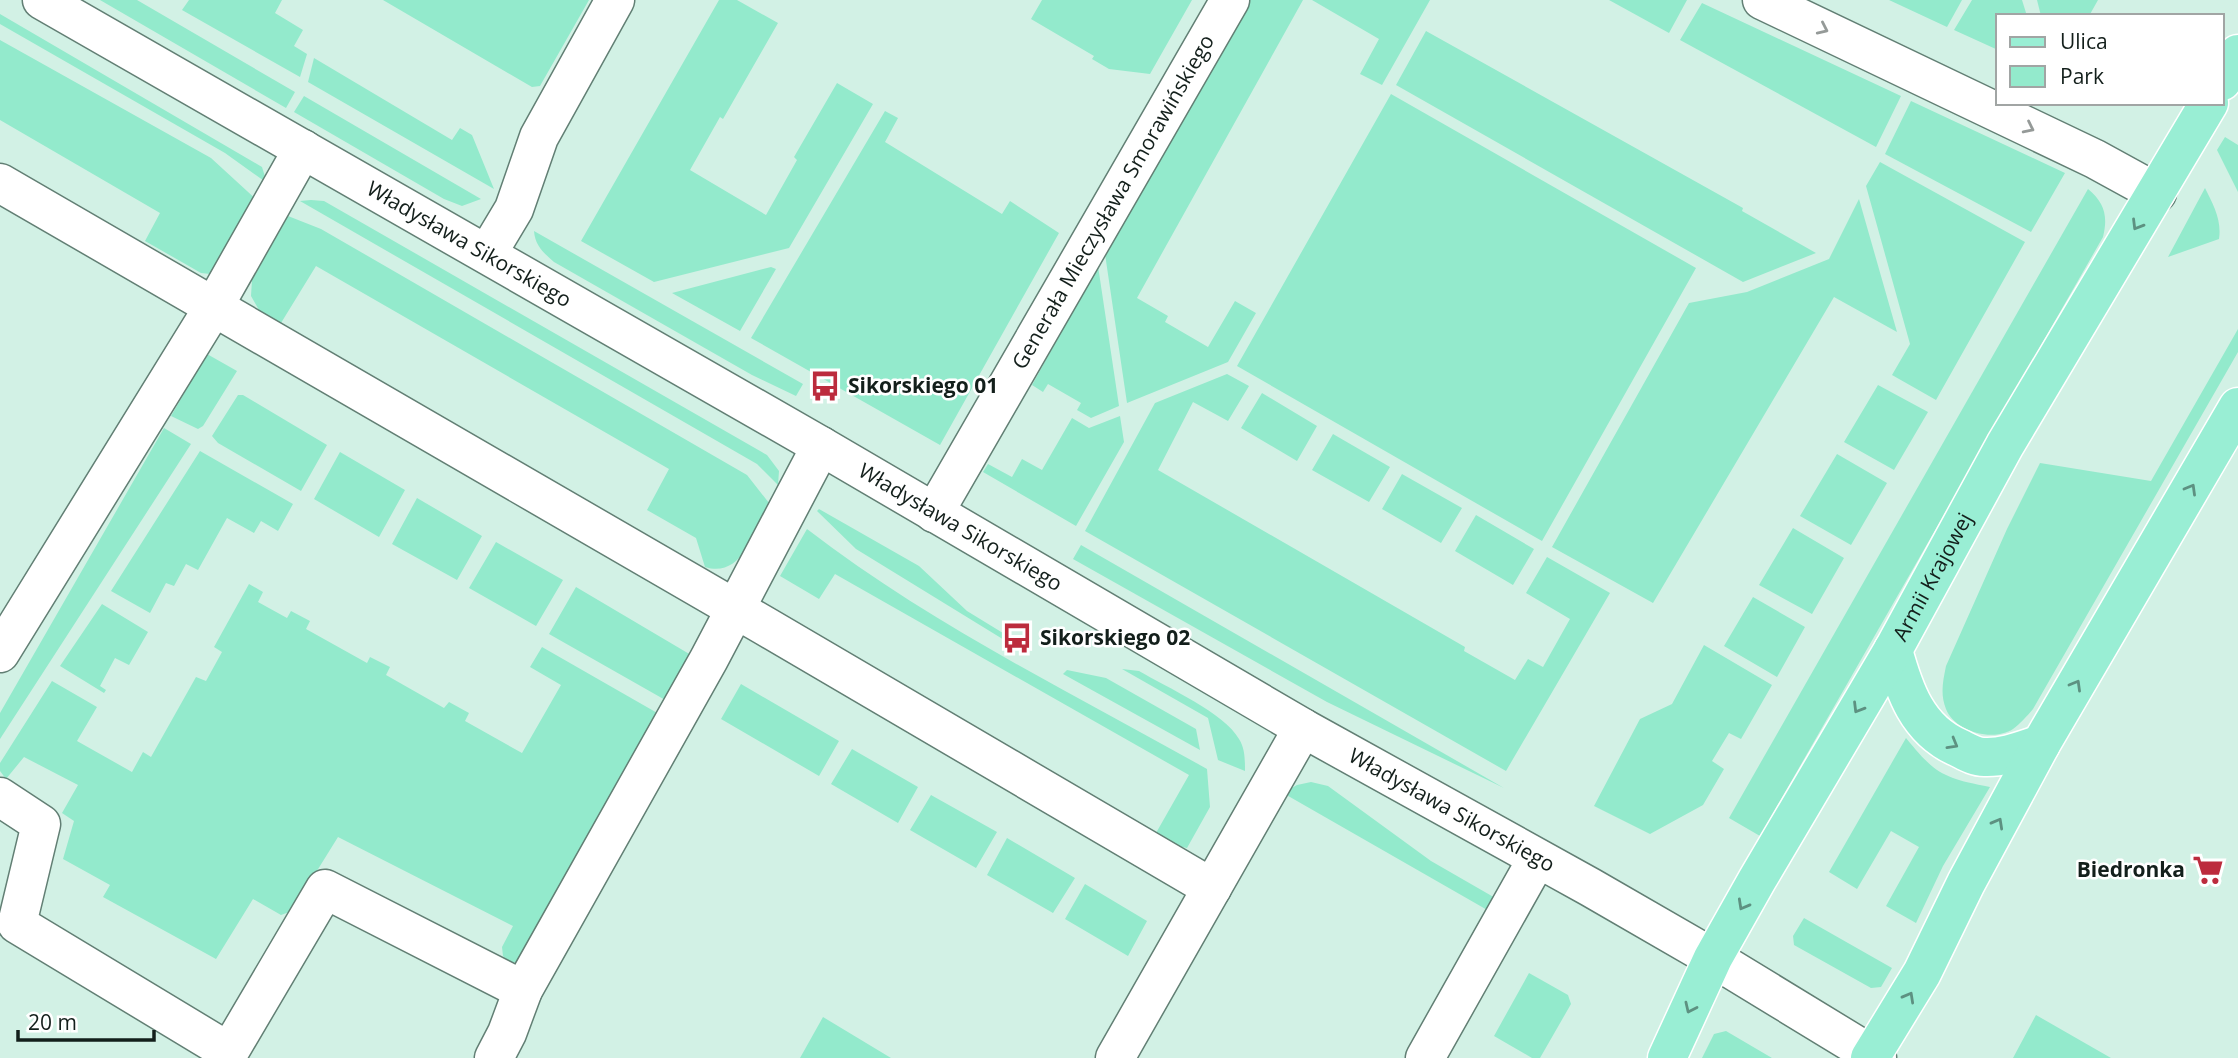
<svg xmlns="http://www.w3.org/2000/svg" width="2238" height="1058" font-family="'Open Sans',sans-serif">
	<rect width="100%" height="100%" fill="#d2f1e5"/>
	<path fill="#93eacc" d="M100 0H137L295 92 286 108Z
		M189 0H282L275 13 303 30 294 46 307 54 300 77 182 10Z
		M383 0H589L540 86 532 87Z
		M719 0H737L778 23 723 119 720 117 690 170 766 215 797 160 794 157 837 83 873 104 789 248 654 282 581 241Z
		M1042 0H1192L1150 74 1109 69 1092 59 1094 56 1031 19Z
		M1247 0H1303L1137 298 1168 316 1165 322 1208 347 1235 301 1256 313 1228 362 1127 403 1105 254Z
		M1312 0H1430L1382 85 1360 74 1379 39Z
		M1609 0H1687L1669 33Z
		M1889 0H1962L1947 27Z
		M1972 0H2022L2027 16H1998V50L1954 30Z
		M2037 0H2098L2089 16H2041Z
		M1702 3 1901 96 1876 147 1680 40Z
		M0 14 262 167 267 183 225 153 0 24Z
		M1426 31 1743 208 1742 211 1816 253 1743 282 1396 85Z
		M0 40 211 158 260 203 226 269 210 274 201 273 145 241 160 213 0 120Z
		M314 58 452 140 460 128 472 135 494 189 308 82Z
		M1391 94 1696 268 1542 541 1237 366Z
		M304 96 481 199 462 206 444 199 294 112Z
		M1911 101 2065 173 2031 232 1885 154Z
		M885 111 898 118 885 142 1002 214 1010 201 1059 233 940 445 751 338Z
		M2225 137 2238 145V192L2217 150Z
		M1880 162 2025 242 1936 400 1892 375 1910 344 1866 186Z
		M2205 188C2213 204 2222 220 2219 239L2168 257Z
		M2088 189C2105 203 2108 217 2103 237L1760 836 1729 818Z
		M1859 199 1897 332 1834 297 1653 603 1552 547 1689 303 1747 292 1829 259Z
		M311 200 324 201 767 455 779 471 778 485 757 464 300 201Z
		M288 216 321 229 747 475 769 503C755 530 742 579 705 567L696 538 647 510 669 469 316 266 281 323 259 310 251 296 252 280Z
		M534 231 803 384 796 396 752 375 554 262C544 253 535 246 534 231Z
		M1098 266 1119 406 1091 418 1077 410 1081 403 1048 384 1043 392 1032 385Z
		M771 267 776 269 740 331 672 293Z
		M2238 329V352L2033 709C2027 716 2020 724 2013 729 1993 742 1955 732 1946 709 1940 694 1943 681 1946 666L2007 529 2040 463 2151 481Z
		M207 354 237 371 203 426 198 429 171 416Z
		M1227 374 1249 386 1228 421 1193 402 1158 470 1465 647 1464 651 1515 680 1528 659 1543 667 1570 619 1526 593 1547 557 1610 593 1506 771 1085 531 1155 403Z
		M1878 385 1928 412 1894 470 1844 442Z
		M1262 393 1317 426 1297 461 1241 428Z
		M238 395H243L327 445 301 491 218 443 212 436Z
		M1120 416 1124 442 1076 526 983 472 988 464 1012 477 1022 459 1042 470 1072 418 1089 428Z
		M164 428 191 444 0 739V713Z
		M1333 434 1390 467 1369 502 1312 470Z
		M200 451 293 504 278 531 261 521 254 533 227 518 198 570 186 564 174 586 166 583 150 613 111 591Z
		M340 452 405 490 379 537 314 499Z
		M1837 454 1887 483 1851 545 1800 516Z
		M1402 474 1462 508 1441 543 1382 509Z
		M417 498 482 536 457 580 392 544Z
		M819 509 919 566 967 611 1016 641 1014 646 856 549 817 511Z
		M1476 515 1534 549 1513 585 1455 551Z
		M1793 528 1844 558 1812 614 1759 585Z
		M807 529C930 624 1072 693 1207 769L1210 807 1187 848 1178 846 1156 833 1189 775 835 574 819 599 780 576Z
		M496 542 563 580 536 626 469 588Z
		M1081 545 1504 788 1327 702 1073 559Z
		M249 584 263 592 258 602 287 618 291 611 310 621 306 629 367 663 370 657 390 667 386 675 444 708 449 702 469 713 465 721 522 753 561 685 530 667 542 647 659 714 517 962 509 963 503 956 502 947 513 926 338 837 292 911 281 915 253 899 216 959 103 897 110 885 63 859 74 821 62 813 78 785 24 757 6 779 0 771V763L52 681 97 707 77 741 132 772 143 752 151 757 196 677 206 681 222 652 214 647Z
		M576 587 691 655 667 701 549 634Z
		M1753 597 1805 627 1777 677 1724 646Z
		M102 604 148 632 129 665 115 658 100 686 106 690 104 693 60 666Z
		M1704 645 1772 685 1741 739 1729 733 1712 761 1724 769 1703 805 1650 834 1594 806 1640 719 1672 704Z
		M1122 669 1139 671C1166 687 1225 713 1239 739 1245 748 1245 760 1245 771L1218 760 1208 718Z
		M1067 670 1106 678 1196 729 1200 750 1063 674Z
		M741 684 839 741 819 776 721 719Z
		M1906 738C1936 775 1944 778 1990 787L1943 866 1916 923 1886 906 1919 847 1891 831 1857 889 1829 872Z
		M852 749 918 787 898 823 831 784Z
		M1311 782 1328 786 1431 861 1497 899 1496 915 1283 793 1297 785Z
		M931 795 997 832 976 868 910 830Z
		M1007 838 1075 878 1053 913 987 875Z
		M1085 884 1147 921 1128 956 1065 919Z
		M1804 918 1892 968 1881 987 1871 988 1794 945 1793 936Z
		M1529 973 1568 995 1571 1004 1540 1058H1532L1494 1036Z
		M2036 1015 2111 1058H2013Z
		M823 1017 891 1058H800Z
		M1726 1031 1772 1058H1702L1714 1034Z"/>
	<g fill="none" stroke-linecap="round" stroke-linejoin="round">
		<g stroke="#627f74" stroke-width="41">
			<g id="minor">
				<path id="s1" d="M42 0 821 446 1303 728 1590 887 1713 958 1877 1058"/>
				<path d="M1762 0 2095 159 2157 193"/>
				<path d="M0 183 765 626 1212 888"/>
				<path d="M487 254 514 209 539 137 615 0"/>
				<path id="s2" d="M934 513 1230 0"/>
				<path d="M0 653 213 308 303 149"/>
				<path d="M0 797 41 824 17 924 229 1052 325 889 523 990"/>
				<path d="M494 1058 507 1033 523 990 709 659 821 446"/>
				<path d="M1115 1058 1303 728"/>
				<path d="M1425 1058 1537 859"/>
			</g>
		</g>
		<g stroke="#fff" stroke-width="41">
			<g id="major">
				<path d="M2222 81 2238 54"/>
				<path d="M1893 650C1904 690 1917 730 1959 748 1967 752 1975 757 1984 757 2003 758 2023 750 2041 744"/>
				<path id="s3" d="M1667 1058 1713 958 1757 880 1893 650 2005 445 2209 103"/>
				<path d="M1870 1058 1922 973 1966 883 2041 744 2238 407"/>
			</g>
		</g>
		<use href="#minor" stroke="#fff" stroke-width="38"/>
		<use href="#major" stroke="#99eed4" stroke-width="38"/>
	</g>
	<defs><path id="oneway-chevron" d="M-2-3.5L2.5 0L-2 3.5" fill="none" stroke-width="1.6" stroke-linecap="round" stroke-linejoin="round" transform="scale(1.75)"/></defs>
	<g stroke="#959a98">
		<use href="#oneway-chevron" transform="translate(1823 29) rotate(25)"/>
		<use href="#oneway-chevron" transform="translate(2029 128) rotate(26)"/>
	</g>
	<g stroke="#5d9181">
		<use href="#oneway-chevron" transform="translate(2137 225) rotate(121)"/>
		<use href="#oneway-chevron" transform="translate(2191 489) rotate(-60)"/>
		<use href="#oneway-chevron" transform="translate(2076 685) rotate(-60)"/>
		<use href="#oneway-chevron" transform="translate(1858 708) rotate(121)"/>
		<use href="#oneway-chevron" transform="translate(1953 744) rotate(30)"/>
		<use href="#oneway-chevron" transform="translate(1998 823) rotate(-61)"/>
		<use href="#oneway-chevron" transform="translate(1743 905) rotate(119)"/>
		<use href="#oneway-chevron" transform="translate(1909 997) rotate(-61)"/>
		<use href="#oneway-chevron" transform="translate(1690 1008) rotate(115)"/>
	</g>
	<defs>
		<g id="bus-bare" transform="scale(2.415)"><path d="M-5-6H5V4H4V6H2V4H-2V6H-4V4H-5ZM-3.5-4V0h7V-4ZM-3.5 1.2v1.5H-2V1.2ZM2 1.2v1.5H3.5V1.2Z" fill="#bc2b3d" stroke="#fff" stroke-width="2.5" paint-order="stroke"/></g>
		<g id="supermarket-bare" transform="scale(2.415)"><path d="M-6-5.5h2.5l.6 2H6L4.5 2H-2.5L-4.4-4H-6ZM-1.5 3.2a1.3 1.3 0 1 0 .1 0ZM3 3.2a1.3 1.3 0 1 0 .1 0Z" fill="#bc2b3d" stroke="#fff" stroke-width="2.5" paint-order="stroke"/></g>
	</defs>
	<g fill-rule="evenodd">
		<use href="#bus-bare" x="825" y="386"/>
		<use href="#bus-bare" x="1017" y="638"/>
		<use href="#supermarket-bare" x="2208" y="870"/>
	</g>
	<g text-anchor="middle" stroke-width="5" stroke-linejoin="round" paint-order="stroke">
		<g font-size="21" fill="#131f1b" stroke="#fff">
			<text dy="7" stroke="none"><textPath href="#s2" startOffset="359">Generała Mieczysława Smorawińskiego</textPath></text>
			<text dy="7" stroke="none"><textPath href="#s1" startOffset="492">Władysława Sikorskiego</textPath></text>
			<text dy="7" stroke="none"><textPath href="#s1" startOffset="1059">Władysława Sikorskiego</textPath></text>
			<text dy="7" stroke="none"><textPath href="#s3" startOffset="550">Armii Krajowej</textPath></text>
			<text dy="7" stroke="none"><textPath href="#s1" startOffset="1626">Władysława Sikorskiego</textPath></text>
		</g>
		<g font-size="21" font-weight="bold" fill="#131f1b" stroke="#fff" text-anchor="start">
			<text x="848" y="393">Sikorskiego 01</text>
			<text x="1040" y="645">Sikorskiego 02</text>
			<text x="2185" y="877" text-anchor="end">Biedronka</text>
		</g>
	</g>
	<rect x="1996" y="14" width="228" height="91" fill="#ffffff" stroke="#a1a5a4" stroke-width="2"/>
	<rect x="2010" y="37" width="35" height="10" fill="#99eed4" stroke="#a1a5a4" stroke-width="2"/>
	<text x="2060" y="49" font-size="21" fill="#131f1b">Ulica</text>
	<rect x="2010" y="66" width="35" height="21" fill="#93eacc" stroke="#a1a5a4" stroke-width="2"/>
	<text x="2060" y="84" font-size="21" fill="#131f1b">Park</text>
	<path d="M18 1030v10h136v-10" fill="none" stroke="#131f1b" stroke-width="3.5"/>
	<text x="28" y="1030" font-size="21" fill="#131f1b" stroke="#ffffff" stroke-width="5" paint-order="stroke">20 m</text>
</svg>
